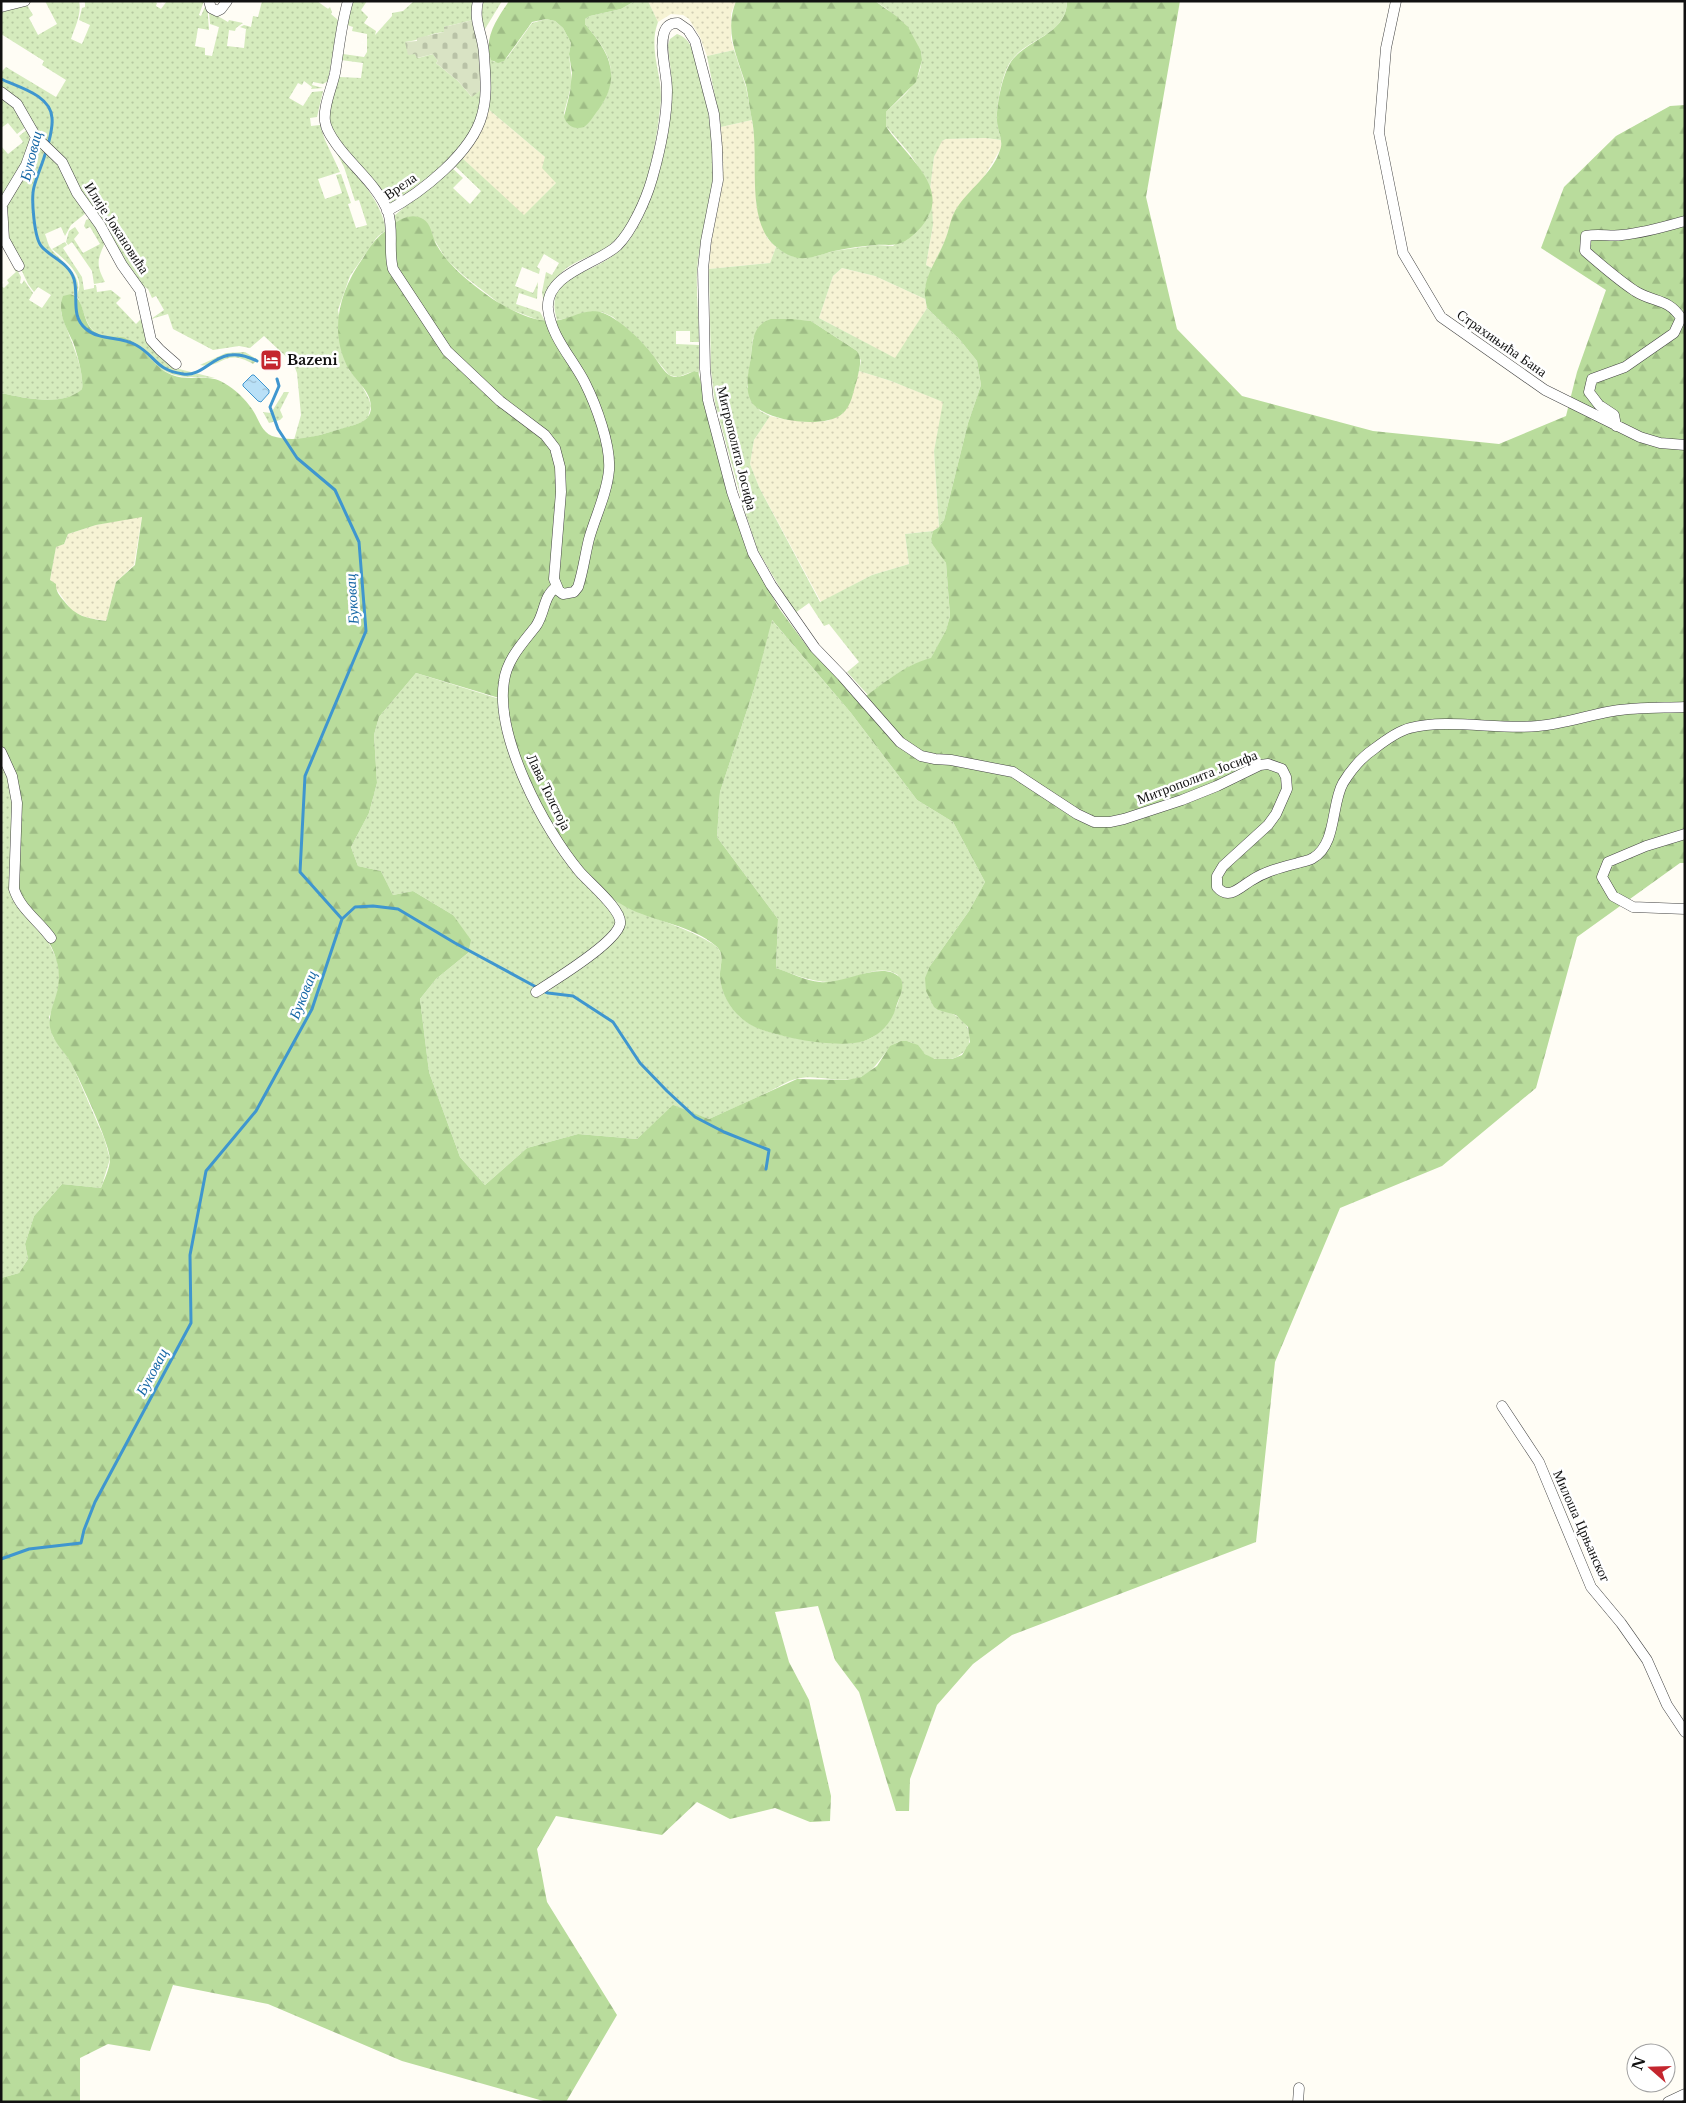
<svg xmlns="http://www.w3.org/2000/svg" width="1686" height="2103" font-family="'Libre Baskerville',serif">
	<defs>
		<pattern id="farmland-dots" width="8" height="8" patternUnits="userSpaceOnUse" patternTransform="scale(1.25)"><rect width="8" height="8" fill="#f6f3d4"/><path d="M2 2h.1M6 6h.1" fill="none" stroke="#d2cfb5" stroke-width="1.8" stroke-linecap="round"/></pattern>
		<pattern id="grass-dots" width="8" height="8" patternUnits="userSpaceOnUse" patternTransform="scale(1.25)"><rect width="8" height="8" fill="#d5ebbd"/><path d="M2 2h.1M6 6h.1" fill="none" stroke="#b6c8a1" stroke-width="1.8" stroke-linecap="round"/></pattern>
		<pattern id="forest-firs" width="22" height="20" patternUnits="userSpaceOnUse" patternTransform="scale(1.25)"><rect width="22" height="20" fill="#b9dc9c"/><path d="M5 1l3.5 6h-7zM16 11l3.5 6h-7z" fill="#9ebc85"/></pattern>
		<pattern id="cemetery-stones" width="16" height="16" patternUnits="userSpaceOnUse" patternTransform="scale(1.25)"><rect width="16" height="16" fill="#d9e3c4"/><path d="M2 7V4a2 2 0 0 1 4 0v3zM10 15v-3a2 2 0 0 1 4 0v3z" fill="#b9c2a7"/></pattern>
		<pattern id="water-ripples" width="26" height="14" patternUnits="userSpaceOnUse" patternTransform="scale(1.25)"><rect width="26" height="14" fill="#b9e0f7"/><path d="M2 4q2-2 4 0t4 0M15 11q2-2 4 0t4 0" fill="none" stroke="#9ebfd3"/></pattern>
	</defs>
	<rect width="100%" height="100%" fill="#fffdf5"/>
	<path fill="url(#farmland-dots)" d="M648 1H736L731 13V39L734 50 707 56 700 37 689 19 683 15 671 14 658 22Z
		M487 108 545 157 556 183 524 216 460 156Z
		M752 120 756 147V203L767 238 776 247 770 263 709 269 711 242 723 181 721 127Z
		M986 138 1001 140V148L984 177 955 212 945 241 932 268 926 265 933 225 930 190 934 157 938 147 941 141 946 139Z
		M842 268 875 276 925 299 927 308 896 359 819 318 833 276Z
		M859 371 891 381 944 402 934 451 939 527 933 531 905 534 909 564 872 575 821 602 759 487 750 464 754 440 770 416 783 419 808 422 827 421 842 414 850 402Z
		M142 516 134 565 116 582 106 621 85 617 72 611 50 580 56 546 64 544 68 534 96 525Z"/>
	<path fill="url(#grass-dots)" d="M45 1H79C82 14 75 27 71 39L82 44 90 25 79 20 82 8 85 7V1H154L157 3 156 6 161 9 167 1H204L199 15 201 16 207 2 209 30 198 28 195 46 205 48V55L212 56 219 27 210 24 209 11 228 22 229 20 243 23 236 28 235 31 229 30 227 46 244 48 246 29 240 27 244 25 251 27 253 16 258 17 262 1H317L328 9 330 7 332 12 331 14 338 20 328 81 323 84 313 82 312 85 323 88 311 89 312 87 304 81 302 85 298 83 289 98 303 106 312 92 323 91 317 117 310 118 311 126 320 125 325 140 340 172 318 179 325 199 342 193 336 175 341 174 351 203 348 204 356 228 367 225 359 200 355 201 344 167 335 150C355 173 381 199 386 230L377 237 350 276 338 310 349 370 361 384 369 399 371 406 368 417 363 422 345 428 305 439 294 440 301 415 297 373 293 363 264 336 250 348 239 346 213 350 173 329 168 314 151 319 164 310 156 296 152 298 148 289 139 283 104 228 1 89V72L6 67 56 97 66 80 42 65 44 61 1 34V12L27 5 33 15 29 18 38 35 57 24Z
		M353 1H367L361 10 368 17 364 23 376 31 375 35 392 16V13L403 11 414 1H475L473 20 444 27V32C430 33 419 41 405 42L418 58 433 54 438 61 436 63 458 81 471 96 482 89C482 97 483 109 480 117 467 151 420 185 391 204 380 196 333 136 330 123 328 109 334 90 339 77L361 78 363 63 341 60 343 54 364 57 367 52V34L352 31 353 27 347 25Z
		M483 1H502L485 29 481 21Z
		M635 1H648L658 22C648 48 662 74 661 100 656 145 647 214 610 245 599 254 585 257 573 264 558 272 549 287 544 303L542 292 546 272 552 275 559 263 544 254 537 267 540 269 539 274 522 267 515 286 533 293 538 282 537 299 519 293 516 304 540 312 545 321H541L504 307 464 276 446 259 435 241 394 224V216L451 167 463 178 453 188 470 204 481 191 453 164 460 156 524 215 556 183 542 168 545 157 487 108 489 55 494 62H501L507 58 532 23 546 19 555 21 563 28 571 43 569 54 572 83 564 113 568 124 589 122C593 113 601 107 605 99 620 66 605 48 585 24V19L590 16 621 9Z
		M875 1H1067C1066 36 1028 37 1011 61 1002 73 996 106 997 121 997 127 1000 134 1001 140L986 138 946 139 942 141 934 157 930 190 923 174 910 154 886 126V112C905 94 925 80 921 51L887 9Z
		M677 34C692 38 695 57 699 71 708 108 717 148 712 187 708 215 699 242 697 270 696 294 699 318 699 342H690V331H676V344L699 345V376L698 372 694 371 678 377 669 375 646 347 613 317 602 312 557 320C545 280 578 277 605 261 614 256 624 247 630 239 654 206 672 131 672 90 672 75 669 60 668 45L670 39Z
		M734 50 746 87 752 120 721 127 707 56Z
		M1 94 7 98 26 127 17 134 8 123 1 128Z
		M28 129 31 146 1 200V146L8 154 23 142 19 136Z
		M36 143 57 160 86 213 71 225 65 236 61 227 45 234C47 239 48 245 51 249 61 261 84 276 77 294 87 277 64 259 52 249L65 242 67 245 63 248 82 277 84 290 94 288V285H96L97 292 111 290 121 298 116 303 136 324 144 316 147 335 172 365 179 369 215 378C189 376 172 381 151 361 144 354 139 346 132 341 125 336 118 339 110 338 85 335 86 313 77 296L71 294 61 312C67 334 85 366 82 389 64 407 24 398 1 393V286L4 288 9 283 7 280 16 272 14 269 16 268 21 277 20 283 22 284 24 280 33 293 29 300 42 308 51 295 38 287 34 292 28 284 7 239 3 209Z
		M932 204 933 225 926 265 932 268 925 288V299L875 276 842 268 833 276 819 318 895 358 927 308 960 340 977 361 981 385 968 423 944 520 939 527 934 451 943 402 891 381 859 371 861 361 857 351 811 321 784 319 753 338 747 387 760 411 770 416 754 440 750 464 759 487 820 602 872 575 909 564 905 534 933 531 931 539 946 563 950 616 946 630 931 659C907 664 888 680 868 695L847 672 859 662 829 624 824 626 809 603 795 613 757 549 743 505 715 403 711 370 709 269 770 263 776 247 794 257H813L834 251 876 245 893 246 928 217Z
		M91 218 105 243C97 260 96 265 105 282L94 284 92 271 72 242 68 245 66 242 69 231 75 227 79 233 74 239 83 253 100 244 90 227 86 229 84 226 86 220Z
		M245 352 258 360 253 364C224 347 223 369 200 365L226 353Z
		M284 392H289L280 410 283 417 280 420 269 423 263 412 271 413Z
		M771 619 851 713 917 800 953 822 985 882 969 911 930 966 938 1010C958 1012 975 1026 968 1047 959 1060 942 1064 928 1056 919 1050 915 1040 903 1041 885 1043 880 1069 861 1077 840 1085 817 1073 796 1079 787 1081 777 1088 768 1092 749 1101 729 1110 709 1119L673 1106 637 1139 578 1134 527 1148 485 1185 460 1157 429 1072 420 999 436 979 468 953 453 915 413 891 393 895 381 871 358 866 351 847 369 813 377 783 374 735 379 717 416 673 506 701 604 891C636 916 678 922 713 944 727 953 719 965 720 978 722 992 728 1005 738 1015 760 1037 813 1042 843 1042 852 1042 861 1043 869 1039 883 1033 899 1008 900 994 901 988 899 981 898 975 881 963 857 978 839 981 817 985 796 975 776 968L778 919 717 837 720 792 754 689Z
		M1 758 11 785 46 937 57 960 60 978 56 1000 49 1017 53 1037 71 1062 104 1138 110 1159 101 1188 62 1184 34 1216 25 1244 28 1259 19 1273 1 1278Z"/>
	<path fill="url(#forest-firs)" fill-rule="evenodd" d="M509 1H635L621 9 590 16 585 19V24C608 51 623 75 599 109 594 115 590 123 584 127 574 130 567 126 564 117L570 92 572 73 569 54 571 43 563 28 555 21 546 19 532 22 504 61 498 63 491 60C483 38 497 19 509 1Z
		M736 1H875L896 16 908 27 921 51 922 60 916 82 886 112V126C898 147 938 177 932 206 929 220 917 234 905 241 895 247 886 244 876 245 862 246 848 248 834 251 822 254 807 261 794 257 784 254 772 245 767 237 747 205 760 152 751 115 749 105 748 94 746 85 737 56 724 31 736 1Z
		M1067 1H1180L1146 197 1177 329 1242 396 1373 431 1499 444 1566 416 1577 372 1606 290 1541 248 1564 187 1616 136 1670 106 1685 105V863H1680L1577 937 1536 1088 1442 1166 1340 1208 1275 1362 1256 1542 1012 1635 973 1664 937 1705 910 1779 909 1811H896L859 1692 835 1660 818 1606 775 1612 789 1662 809 1700 831 1796 830 1821 810 1822 775 1808 730 1819 697 1802 662 1835 556 1816 537 1849 547 1902 617 2015 566 2102H547L402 2061 268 2004 173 1985 150 2051 108 2044 80 2058V2102H1V1278L19 1273 28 1259 25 1244 34 1216 62 1184 101 1188C104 1180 110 1168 110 1159 110 1144 79 1078 71 1063 65 1052 54 1043 51 1031 46 1016 56 1001 58 987 65 949 31 917 10 891L14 819 11 785 1 758V393C24 398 63 407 82 389 84 378 77 353 73 342 66 327 57 313 63 296L71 294C86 299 81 323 95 332 106 340 117 334 128 339 143 345 152 367 172 375 189 382 208 373 224 383 235 389 245 399 252 409 258 417 261 432 272 436 297 444 323 434 347 427 358 424 371 421 371 407 371 390 354 380 347 366 329 329 340 290 363 258 369 248 375 239 384 232 395 223 408 211 423 219 431 223 432 236 436 244 447 264 469 282 487 295 502 306 530 321 549 321 574 321 588 301 613 318 627 327 642 341 652 354 658 361 664 373 671 376 679 379 687 374 694 371L698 372 747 550 778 607 809 649 859 701C882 685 903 665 931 658L946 630 950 616 946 563 933 545 931 539 933 531 939 527 944 520 968 423 981 385 977 361 960 340 927 308C926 302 924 295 925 289 927 272 939 256 945 240 949 231 950 220 955 211 968 189 992 175 1000 150 1004 141 997 130 997 121 996 105 1003 71 1013 59 1031 38 1067 33 1067 1ZM142 517 135 565 116 582 106 621C87 618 76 617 64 601 59 595 56 592 56 584L50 580 56 547 64 544 68 534 96 525ZM772 620 851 713 917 800 953 822 985 882 969 911 930 966 925 978 926 991 934 1007 938 1010 956 1015 968 1027 970 1042 962 1055 952 1059H935L925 1054 918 1045 907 1041H901L890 1046 877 1066 861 1077 847 1080 797 1079 709 1119 673 1105 637 1139 578 1134 527 1148 485 1185 460 1157 429 1072 420 999 436 979 468 953 471 940 453 915 413 891 393 895 381 871 358 866 351 847 369 813 377 783 374 735 379 717 416 673 506 700C508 711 508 724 511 734 529 792 571 876 626 907 652 921 694 926 716 946 726 955 719 966 720 978 722 998 735 1017 753 1026 777 1038 839 1049 864 1041 879 1036 892 1023 896 1007 899 997 905 989 901 979 885 958 843 985 820 982 806 981 789 972 776 968L778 919 717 837 720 792 754 689Z
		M771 319H792L811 321 857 351C863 360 859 369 857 380 853 391 852 406 842 414 825 429 763 422 751 401 744 387 749 370 751 356 753 339 753 325 771 319Z"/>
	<path fill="url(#cemetery-stones)" d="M473 20 478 37 482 89 472 97 458 81 436 63 438 61 433 54 417 58 415 54 408 55 405 42 417 41V38L444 32V27Z"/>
	<path fill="url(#water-ripples)" stroke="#3f96cf" d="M252 375H254L269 390V393L261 402 258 401 243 386V384Z"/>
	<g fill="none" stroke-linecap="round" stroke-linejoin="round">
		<path stroke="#3f96cf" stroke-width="3" d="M1 79C18 87 51 95 52 118 53 127 50 137 48 145
			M46 151C43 163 37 175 34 187 31 198 34 239 42 247 52 258 69 263 74 279 79 296 70 316 86 329 100 341 121 336 136 345 156 356 155 370 183 374 208 378 217 340 257 361
			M277 379 279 386 270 407 278 429 297 458 335 490 359 542 366 631 305 776 300 872 342 919
			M543 991 548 993 573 996 613 1022 640 1063 667 1091 695 1117 724 1132 769 1150 766 1169
			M1 1559 29 1549 81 1543 84 1530 95 1502 191 1323 190 1255 206 1171 256 1111 312 1009 342 919 355 907 373 906 398 909 455 943 538 988"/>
		<g stroke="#444" stroke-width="11">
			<path id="minor" d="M209 1 211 8 217 11 221 9 227 1
				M348 1C341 25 339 49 335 73 332 88 323 106 325 121 326 130 332 138 337 145 353 167 378 186 388 212 394 230 388 250 393 269L447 351 500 401 545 435 555 448 560 467 561 492 554 579 559 591 563 594 574 592 578 587C583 572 585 555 589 539 595 517 607 494 609 470 611 445 596 405 585 383 573 359 551 337 548 309 545 274 597 264 617 246 632 231 646 200 652 179 660 151 667 119 667 90 667 73 659 49 664 33 666 26 670 23 678 23L688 30 695 41 714 114 717 147 718 180 706 241 703 269 705 369 708 400 732 492 753 553 771 585 815 648 842 676 900 742 921 756 935 759 951 760 1013 772 1077 814 1094 822H1110L1124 819 1182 800 1217 786 1260 765 1268 764 1282 769 1286 777 1287 789 1276 814 1268 825 1223 866 1217 876V887C1229 901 1240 887 1252 880 1266 871 1283 867 1298 863 1303 861 1309 861 1313 858 1337 844 1331 804 1343 783 1351 770 1362 757 1374 749 1383 742 1398 731 1410 728 1447 718 1499 730 1538 726 1564 724 1588 715 1613 711 1636 707 1661 708 1685 707
				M1396 1 1386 48 1379 133 1403 253 1441 317 1545 390 1640 437 1660 443 1685 445
				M1 7 25 1
				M1 92 17 104 36 137 62 162 77 193 100 225 122 265 140 290 151 340 160 350 176 364
				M387 211C421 193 472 153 482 115 488 95 485 74 484 54 483 34 473 22 478 1
				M19 266 4 239 2 205 26 165 36 137
				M1616 426 1614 415 1599 405 1589 392 1592 379 1625 367 1674 333 1681 318C1668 298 1654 303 1635 291 1617 279 1601 265 1585 251L1586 236C1600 233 1610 237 1622 235 1644 233 1664 227 1685 221
				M1 752 12 776 17 803 14 889C20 909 40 922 51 938
				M1685 834 1646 846 1608 862 1602 877 1613 896 1633 907 1685 909
				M536 992C553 981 616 943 620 924 623 910 588 882 579 871 544 829 495 737 504 681 507 659 523 643 536 626 545 613 543 597 556 587
				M1502 1406 1539 1462 1591 1587 1621 1623 1647 1660 1667 1705 1685 1732
				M1298 2102 1299 2088
				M1668 2102 1685 2094"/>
		</g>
		<use href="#minor" stroke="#fff" stroke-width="10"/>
	</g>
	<defs>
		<g id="hotel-square" transform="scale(1.125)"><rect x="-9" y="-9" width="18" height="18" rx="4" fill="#c4262e" stroke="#fff"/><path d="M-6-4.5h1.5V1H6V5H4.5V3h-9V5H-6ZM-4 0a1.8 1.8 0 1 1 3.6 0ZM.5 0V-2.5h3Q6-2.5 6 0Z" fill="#fff"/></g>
	</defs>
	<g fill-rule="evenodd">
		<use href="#hotel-square" x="271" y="360"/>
	</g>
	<g text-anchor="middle" stroke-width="5" stroke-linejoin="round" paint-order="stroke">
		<g font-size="14" fill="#111" stroke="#fff">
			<text transform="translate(400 186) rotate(-35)" y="5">Врела</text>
			<text transform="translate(117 228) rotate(57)" y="5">Илије Јокановића</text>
			<text transform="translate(1502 343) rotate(35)" y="5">Страхињића Бана</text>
			<text transform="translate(737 448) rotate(76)" y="5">Митрополита Јосифа</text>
			<text transform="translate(1197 777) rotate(-21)" y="5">Митрополита Јосифа</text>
			<text transform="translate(549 792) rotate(64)" y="5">Лава Толстоја</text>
			<text transform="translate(1582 1526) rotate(66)" y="5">Милоша Црњанског</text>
		</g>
		<g font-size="14" font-weight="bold" fill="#111" stroke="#fff" text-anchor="start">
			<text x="287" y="365">Bazeni</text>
		</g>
		<g font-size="15" font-style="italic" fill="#1768a6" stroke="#fff">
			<text transform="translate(31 156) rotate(-76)" y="5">Буковац</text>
			<text transform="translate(352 599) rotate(-94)" y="5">Буковац</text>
			<text transform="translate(303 995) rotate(-68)" y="5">Буковац</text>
			<text transform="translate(152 1372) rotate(-62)" y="5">Буковац</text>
		</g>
	</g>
	<rect width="1686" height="2103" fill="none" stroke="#111111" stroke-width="5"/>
	<g transform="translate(1651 2068) rotate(290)"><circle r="24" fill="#ffffff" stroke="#a0a0a0"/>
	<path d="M0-4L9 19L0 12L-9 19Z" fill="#c4262e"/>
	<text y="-8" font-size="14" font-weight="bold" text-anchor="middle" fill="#111111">N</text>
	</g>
</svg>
